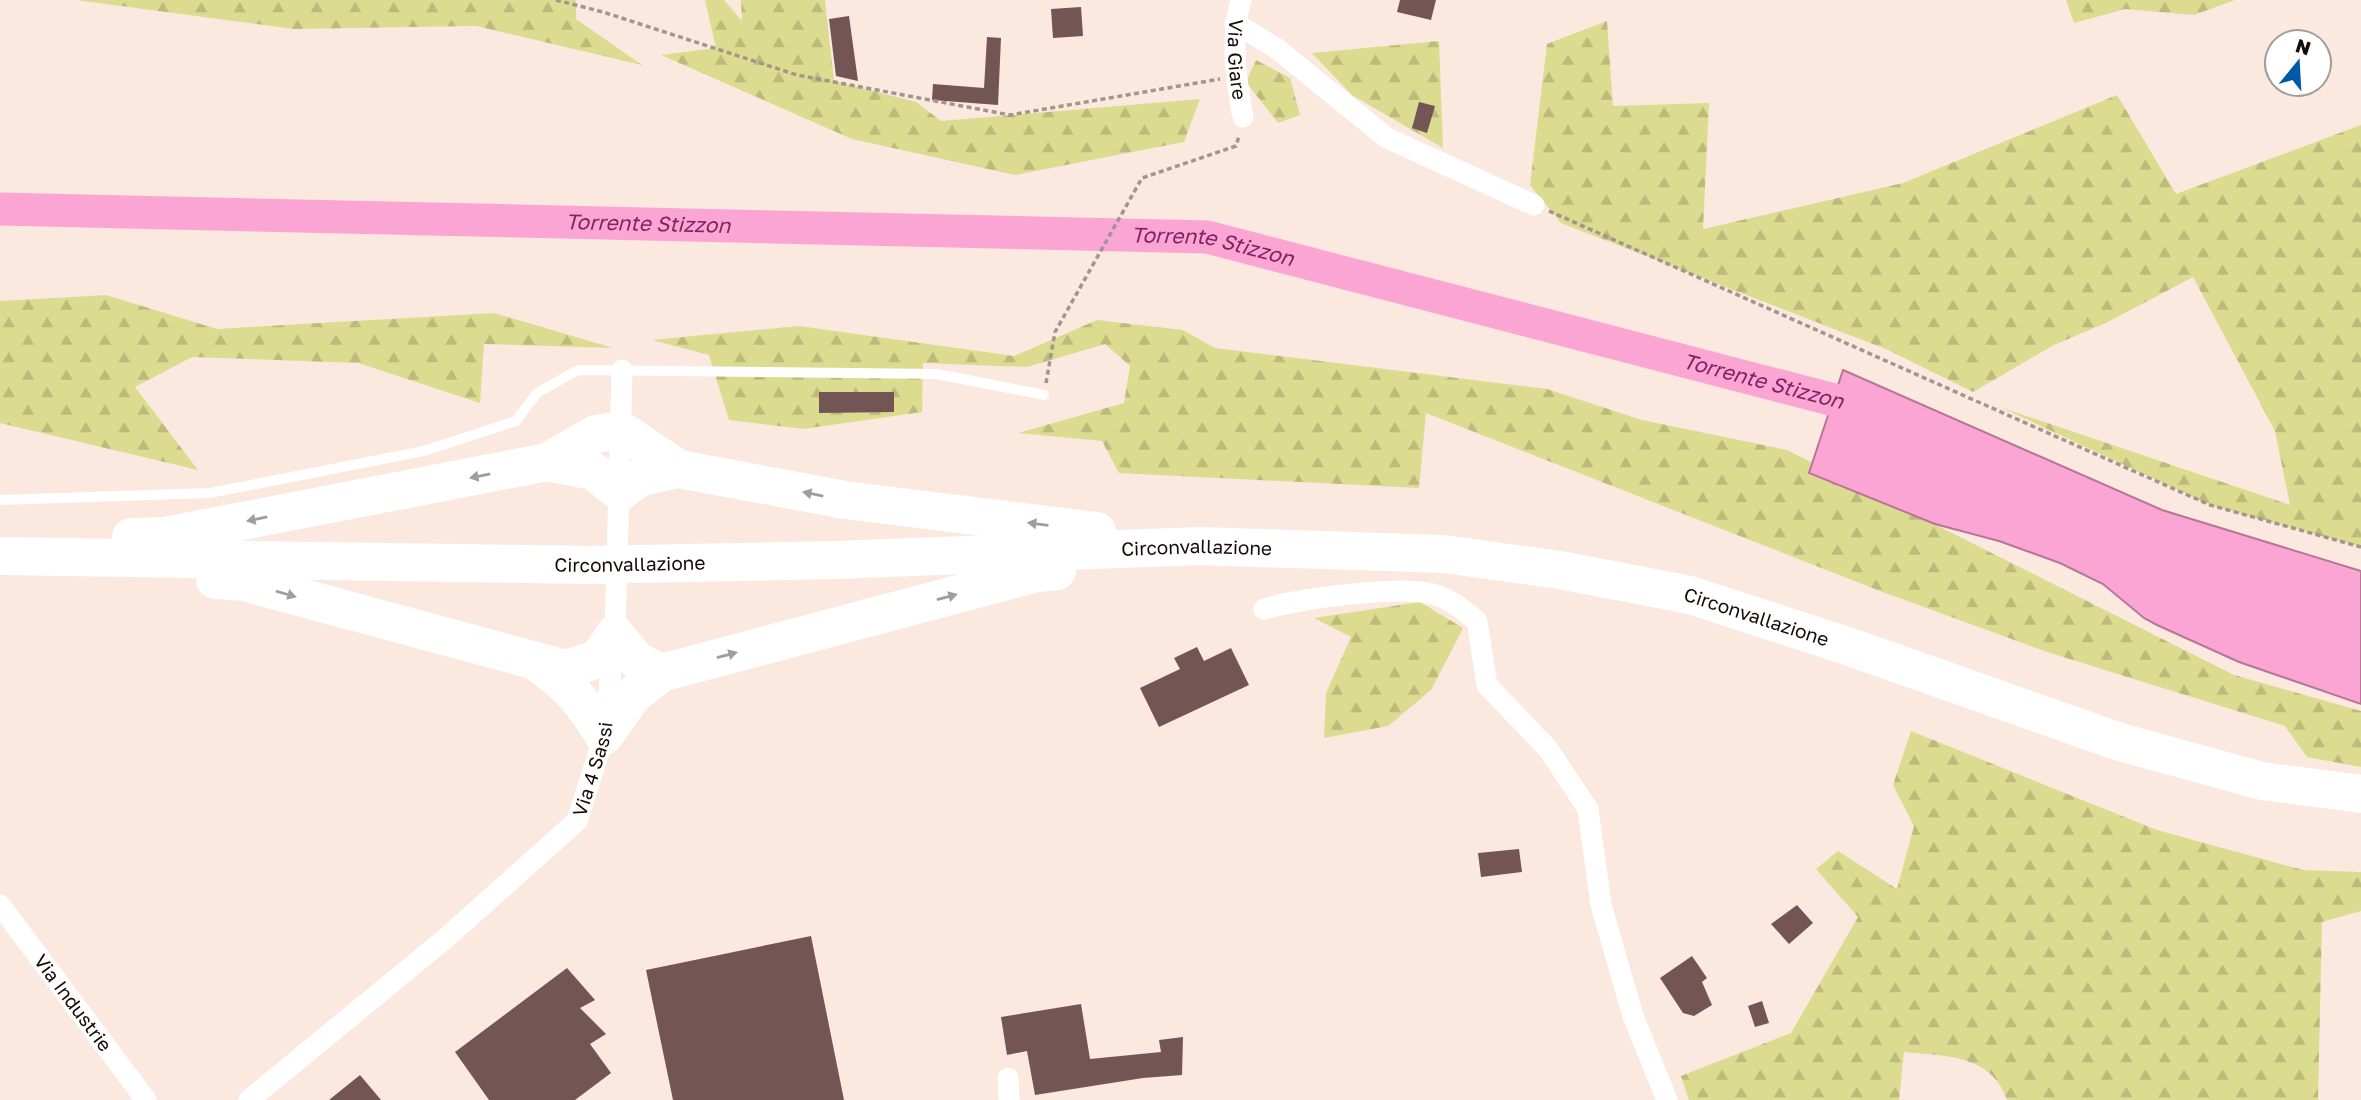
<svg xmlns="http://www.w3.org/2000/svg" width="2361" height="1100" font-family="'Golos Text',sans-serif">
	<defs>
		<pattern id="forest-firs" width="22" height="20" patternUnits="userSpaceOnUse" patternTransform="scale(1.75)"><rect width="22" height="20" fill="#dcdc90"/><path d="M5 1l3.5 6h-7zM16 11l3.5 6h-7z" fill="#bcbb7b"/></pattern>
	</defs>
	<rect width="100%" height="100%" fill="#fbe8df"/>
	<path fill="url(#forest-firs)" d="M76 0H576V19L642 65 476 26 294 29Z
		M705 0H724L742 21 741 0H825L834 81 916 102 941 121 1200 99 1184 142 1015 175 852 139 661 55 716 48Z
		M2066 0H2235L2194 15 2125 9 2074 23Z
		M1607 21 1613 106 1709 103 1703 229 1903 183 2117 95 2176 194 2361 125V547L2210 505 2000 407 2290 505 2275 431 2193 277 2106 323 2054 345 1973 392 1888 350 1561 223 1530 185 1547 44Z
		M1439 41 1443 148 1352 95 1312 53Z
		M1256 60 1290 78 1300 115 1278 123 1246 82Z
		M106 295 217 329 494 313 613 348 484 344 480 403 358 363 192 357 135 387 198 470 0 423V301Z
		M1097 320 1183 330 1215 348 1547 389 1642 420 1787 450 2234 675 2361 711V767L2307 757 2285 726 2047 652 1880 591 1426 413 1419 488 1119 473 1102 441 1018 433 1124 403 1130 366 1105 344 1027 367 923 363 922 412 803 429 729 420 709 355 652 340 799 326 1014 356Z
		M1420 602 1463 628 1431 690 1388 726 1324 738 1326 693 1351 637 1314 618Z
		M1911 731 2157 830 2303 870 2361 872V911L2322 922 2318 1100H2007C1992 1054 1944 1056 1904 1052L1899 1100H1689L1681 1076 1791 1033 1858 917 1816 869 1838 851 1897 889 1914 826 1893 785Z"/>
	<path fill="#fba5d5" stroke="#b67797" stroke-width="2" d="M1843 370 2162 510 2361 571V704L2239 662 2157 625 2144 618 2103 584 2060 563 1999 541 1935 524 1809 473Z"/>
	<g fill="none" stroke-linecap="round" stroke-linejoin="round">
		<path stroke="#fba5d5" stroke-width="33" id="s1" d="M0 209 1207 237 1838 401 1876 406"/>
	</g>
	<path fill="#735556" d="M1400 0H1436L1431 20 1397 12Z
		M1081 7 1083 36 1053 38 1051 9Z
		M849 16 858 81 836 76 829 19Z
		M987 37 1001 38 998 105 932 100 933 84 984 88Z
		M1419 102 1435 106 1427 133 1412 128Z
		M819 392H894V412L819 413Z
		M1197 647 1204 661 1231 648 1249 685 1159 727 1140 688 1180 669 1174 658Z
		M1519 849 1522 872 1481 877 1478 853Z
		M1797 905 1813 923 1789 944 1771 924Z
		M811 936 844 1100H673L646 970Z
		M1692 956 1707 978 1702 982 1712 1005 1694 1016 1683 1013 1660 978Z
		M567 968 595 1000 580 1008 606 1034 590 1044 611 1073 575 1100H489L455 1052Z
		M1762 1001 1769 1023 1755 1027 1748 1006Z
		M1081 1004 1090 1059 1161 1052 1159 1040 1183 1037 1182 1075 1143 1078 1035 1095 1027 1051 1007 1055 1001 1017Z
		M360 1075 381 1100H329Z"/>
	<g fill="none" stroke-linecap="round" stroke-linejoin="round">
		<path stroke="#a4948d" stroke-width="3.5" stroke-dasharray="5 3.5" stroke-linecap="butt" d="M556 0 603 12 797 75 1010 115 1220 79
			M1549 211 2210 505 2361 547
			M1046 383 1055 332 1142 178 1236 146 1239 136"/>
		<path stroke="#fff" stroke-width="10" d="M0 500 210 493 424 451 516 421 537 393 578 370 937 374 1044 395"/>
		<g stroke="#fff" stroke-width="21">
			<path id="s2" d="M1241 0C1230 39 1236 78 1243 117"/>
			<path d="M1235 23 1276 48 1387 138 1534 205"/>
			<path d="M1264 609C1296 599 1406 584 1436 595 1452 600 1464 611 1477 621L1487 685 1548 749 1588 809 1601 905 1633 1016 1667 1100"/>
			<path id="s3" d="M0 905 146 1100"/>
			<path d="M1008 1078 1009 1100"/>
			<path id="s4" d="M249 1100 446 938 577 821 604 736 615 634 622 370"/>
		</g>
		<g stroke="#fff" stroke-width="38">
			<path d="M547 462 593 471 620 492 641 477 679 469 845 500 1097 531"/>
			<path d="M131 537 165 536 547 462 596 434 621 430 679 469"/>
			<path id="s5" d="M0 556 586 565 835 560 1199 546 1444 554 1560 570 1690 595 1850 647 2120 742 2262 781 2361 794"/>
			<path d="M215 580 244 582 566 669 598 659 615 634 636 660 661 673"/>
			<path d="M540 665C569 684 586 706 604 736L633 695 661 673 1037 573 1057 571"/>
		</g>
	</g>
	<defs><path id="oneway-solid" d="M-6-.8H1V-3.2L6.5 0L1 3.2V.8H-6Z" transform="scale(1.75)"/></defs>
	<g fill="#a19d9c">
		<use href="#oneway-solid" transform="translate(480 476) rotate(169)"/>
		<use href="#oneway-solid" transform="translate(813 494) rotate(-169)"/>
		<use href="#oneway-solid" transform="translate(257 519) rotate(169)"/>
		<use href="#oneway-solid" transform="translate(1038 524) rotate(-173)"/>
		<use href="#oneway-solid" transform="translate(286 594) rotate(16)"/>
		<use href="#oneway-solid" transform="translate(947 597) rotate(-15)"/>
		<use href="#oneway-solid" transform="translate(727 655) rotate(-15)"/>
	</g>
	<g text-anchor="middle" stroke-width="7" stroke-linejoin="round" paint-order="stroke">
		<g font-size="19" fill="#150b07" stroke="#fff">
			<text dy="7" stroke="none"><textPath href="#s2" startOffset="60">Via Giare</textPath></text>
			<text dy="7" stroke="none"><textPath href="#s5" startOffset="1197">Circonvallazione</textPath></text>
			<text dy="7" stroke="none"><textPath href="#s5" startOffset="630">Circonvallazione</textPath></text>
			<text dy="7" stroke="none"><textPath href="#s5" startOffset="1764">Circonvallazione</textPath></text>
			<text dy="7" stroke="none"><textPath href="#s4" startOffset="485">Via 4 Sassi</textPath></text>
			<text dy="7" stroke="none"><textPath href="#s3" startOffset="122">Via Industrie</textPath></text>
		</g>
		<g font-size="21" font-style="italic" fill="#842261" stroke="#fff">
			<text dy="7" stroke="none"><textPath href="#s1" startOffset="648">Torrente Stizzon</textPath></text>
			<text dy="7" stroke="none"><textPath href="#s1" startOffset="1214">Torrente Stizzon</textPath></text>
			<text dy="7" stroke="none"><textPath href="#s1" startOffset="1782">Torrente Stizzon</textPath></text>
		</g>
	</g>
	<g transform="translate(2298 63) rotate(18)"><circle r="33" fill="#ffffff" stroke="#a19d9c" stroke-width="2"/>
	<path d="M0-5L12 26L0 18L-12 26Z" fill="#0059a6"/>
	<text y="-10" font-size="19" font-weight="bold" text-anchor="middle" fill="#150b07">N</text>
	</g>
</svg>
